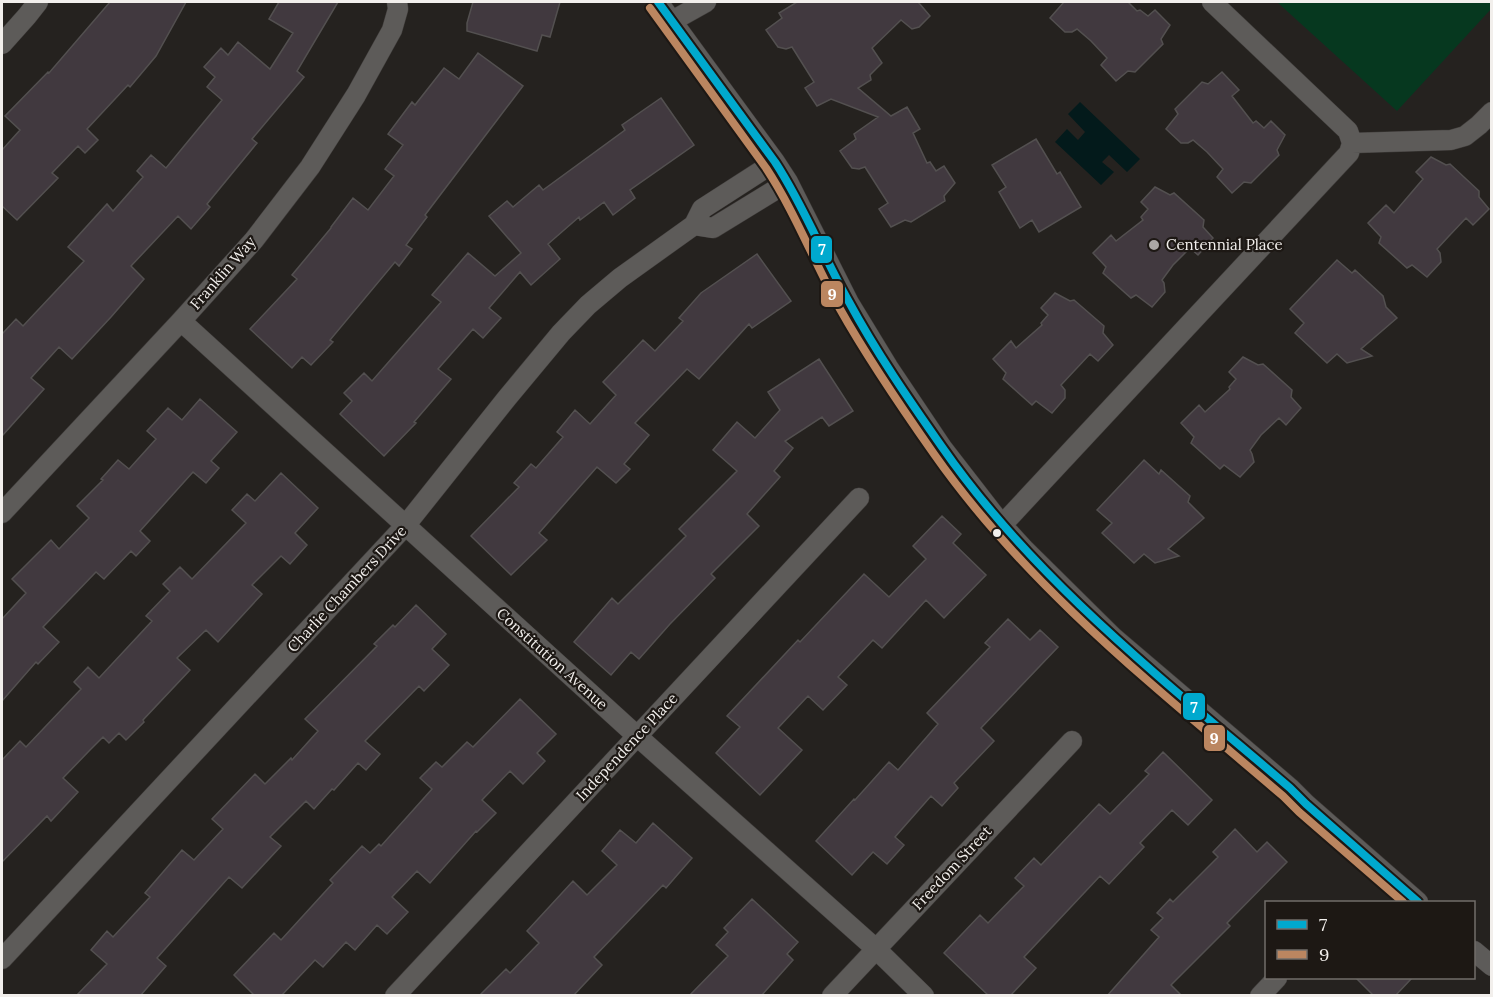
<svg xmlns="http://www.w3.org/2000/svg" width="1493" height="997" font-family="Lora,serif">
	<rect width="100%" height="100%" fill="#25221f"/>
	<path fill="#06381f" d="M1277 2H1491L1492 8 1397 111Z"/>
	<path fill="#031a1b" d="M1080 102 1140 159 1127 172 1109 155 1102 162 1114 172 1101 185 1055 142 1067 129 1078 140 1085 132 1068 114Z"/>
	<path fill="#41393f" stroke="#535050" stroke-width="1.5" d="M110 2H186L156 56 130 87 128 85 87 129 98 140 85 153 78 146 52 173 58 178 17 220 2 206V150L20 130 5 116 48 72 49 73Z
		M279 2H338L297 71 304 77 252 139 257 143 207 204 210 207 191 229 178 216 131 266 144 279 111 317 72 359 59 347 31 378 44 389 2 436V334L16 319 23 326 84 261 68 247 107 204 113 211 143 177 137 171 151 155 166 168 222 100 207 87 215 77 204 67 221 48 228 55 238 42 270 69 293 33 269 19Z
		M473 2H560L550 37 542 35 537 51 467 31V23Z
		M797 2H920L919 3 930 16 919 27 912 29 901 20 872 48 882 63 870 75 871 80 858 88 891 116 907 107 920 129 913 133 927 163 930 162 936 171 944 166 955 183 944 196 945 201 911 222 905 220 891 227 879 209 888 203 865 167 859 169 852 168 840 151 856 139 854 134 878 117 831 99 817 106 805 88 814 82 792 47 786 49 778 47 766 30 782 18 779 13Z
		M1064 2H1128L1137 11 1140 10 1148 16 1155 10 1170 25 1161 39 1163 44 1135 72 1128 71 1116 81 1101 65 1107 58 1091 41 1077 29 1072 32H1065L1050 18Z
		M478 53 523 86 425 215 427 217 406 245 412 249 399 266 395 262 330 340 333 342 311 365 302 357 292 368 250 329 297 279 292 275 331 228V227L353 198 368 210 394 176 385 169 403 145 388 134 412 102 415 105 444 68 459 79Z
		M1222 72 1239 90 1232 96 1253 123 1256 121 1264 128 1271 121 1285 135 1277 150 1279 155 1251 183 1244 182 1232 193 1217 177 1223 169 1207 152 1193 140 1188 143H1181L1166 129 1178 114 1175 109 1202 82 1208 84Z
		M661 98 694 145 630 190 635 198 613 215 604 202 580 220 579 217 548 244 560 259 531 285 520 272 489 308 501 318 483 338 473 329 438 369 451 379 414 422 416 423 384 456 340 414 352 401 344 393 364 373 372 381 441 302 432 295 468 253 495 276 521 253 489 216 507 201 513 207 539 185 543 190 625 130 622 125Z
		M1036 139 1057 174 1060 172 1081 207 1039 232 1032 220 1020 228 999 192 1006 187 992 165Z
		M1431 157 1446 165 1450 164 1479 191V197L1489 209 1473 225 1466 218 1449 236 1437 249 1440 253 1441 262 1427 277 1412 265 1407 268 1379 243 1381 237 1368 223 1386 205 1394 213 1423 179 1416 172Z
		M1155 187 1170 195 1174 193 1204 220 1203 227 1213 238 1198 255 1190 248 1173 265 1162 280 1164 283 1165 292 1152 307 1136 295 1131 298 1103 273 1106 267 1093 253 1111 235 1116 241 1143 220 1141 217 1148 209 1141 202Z
		M757 254 791 301 752 328 749 324 699 379 687 369 635 423 649 435 624 464 630 469 616 483 597 467 539 533 547 540 511 575 471 536 519 487 514 483 531 464 536 468 563 437 557 432 575 410 590 424 616 395 603 382 643 340 655 351 683 321 679 318 701 293Z
		M1337 260 1352 273 1355 270 1383 296 1386 307 1397 318 1361 349 1372 356 1347 363 1337 354 1327 363 1295 333 1304 323 1290 309Z
		M1055 293 1070 301 1074 300 1104 326 1103 333 1113 345 1098 361 1090 354 1061 385 1065 390V398L1052 413 1036 401 1032 405 1003 379 1006 373 993 359 1011 341 1016 348 1042 325 1041 323 1048 315 1041 308Z
		M1243 357 1258 365 1263 364 1292 390 1291 397 1301 408 1286 425 1279 418 1261 435 1250 450 1252 454 1254 462 1240 477 1224 465 1220 469 1191 443 1194 437 1181 423 1199 405 1205 412 1230 389 1229 387 1236 379 1229 372Z
		M819 359 853 411 829 426 822 417 785 441 793 448 774 471 780 477 747 514 759 526 711 574 715 578 670 624 639 659 631 652 611 675 574 642 612 598 618 604 686 536 679 529 737 471 713 450 737 422 755 438 780 410 768 392Z
		M200 399 237 432 211 461 219 468 206 483 193 472 140 531 150 541 136 556 131 551 104 579 96 572 43 627 59 642 38 664 36 662 2 701V619L26 593 12 579 51 540 59 549 89 518 77 506 103 480 101 479 118 460 129 469 156 439 147 431 168 408 182 420Z
		M1144 460 1159 474 1161 470 1190 496 1188 502 1204 518 1168 549 1179 556 1155 563 1144 554 1134 563 1102 533 1112 523 1097 510Z
		M281 473 318 508 295 533 307 545 290 564 281 556 252 585 262 594 218 642 206 630 177 658 190 670 143 720 144 722 126 740 119 733 109 743 103 737 90 750 63 778 78 792 51 821 47 816 2 862V760L20 741 26 747 81 689 74 682 88 667 99 678 152 621 146 616 170 591 163 584 180 567 192 579 246 523 232 510 247 494 255 501Z
		M942 516 961 534 953 543 986 575 944 618 926 600 882 648 873 640 838 677 847 685 823 710 808 696 778 728 802 750 760 795 716 753 740 727 727 716 798 640 800 642 864 574 889 597 926 559 913 546Z
		M416 605 446 634 432 649 449 665 424 691 419 686 365 741 380 754 366 770 358 763 334 790 332 789 314 809 306 801 270 837 281 846 242 888 229 877 157 958 166 966 140 996H76L107 964 91 950 107 931 113 937 150 897 145 893 182 850 194 860 223 829 212 819 255 774 265 784 291 758 292 760 318 731 305 719 377 646 374 644 393 625 395 627Z
		M1008 619 1030 640 1040 630 1058 647 981 728 994 741 954 783 958 788 942 806 931 796 895 837 904 845 887 864 873 852 852 875 816 841 854 799 855 800 889 762 898 770 938 724 927 713 990 647 985 643Z
		M520 699 556 734 537 753 545 761 523 784 510 771 482 800 496 813 477 832 476 831 430 883 417 871 392 897 408 912 387 934 377 925 355 950 346 942 323 967 315 960 281 996H255L234 975 274 933 281 940 333 883 330 880 362 846 370 853 379 844 381 846 432 789 420 778 436 762 442 767 467 742 473 747Z
		M1163 752 1212 800 1188 825 1172 810 1140 843 1144 847 1109 884 1100 876 1024 957 1036 968 1010 996H989L944 953 980 915 988 923 1024 886 1015 878 1034 858 1041 865 1099 804 1110 814 1149 774 1145 771Z
		M653 823 692 858 666 888 663 885 594 957 602 965 573 996H479L506 969 510 973 539 943 527 931 573 881 587 895 617 865 602 851 620 830 636 843Z
		M1235 829 1257 852 1267 842 1287 862 1227 923 1230 926 1171 985 1182 996H1107L1159 937 1151 930 1163 918 1157 913 1170 899 1173 902 1218 857 1213 852Z
		M752 899 798 942 787 954 793 960 761 996H689L728 956 716 945 728 932 724 928Z
		M1356 978H1412L1395 996H1374Z"/>
	<g fill="none" stroke-linecap="round" stroke-linejoin="round">
		<g stroke="#3f3c3a" stroke-width="21">
			<path id="street" d="M658 2 775 162 788 182 849 303 888 367 943 449 1002 525 1024 549 1113 637 1290 788 1306 804 1418 902
				M672 21 706 2
				M2 44 27 16 38 2
				M1352 143 1451 140 1465 136 1479 125 1492 112
				M694 225 713 228 788 182
				M181 321 637 736 876 949 924 996
				M2 513 181 321 254 240 310 167 356 95 392 30 398 9 397 2
				M1002 525 1349 153 1352 143 1348 131 1212 2
				M1474 951 1492 966
				M2 959 405 526 507 398 561 333 588 305 620 278 694 225 702 209 775 162
				M395 996 859 498
				M832 996 1072 741
				M1260 996 1277 978"/>
		</g>
		<use href="#street" stroke="#5d5b59" stroke-width="20"/>
		<g stroke="#1d1814" stroke-width="12">
			<path id="bus-1" d="M658 2 775 162C804 206 823 256 849 302 876 352 909 400 942 447 1035 581 1167 683 1290 788L1306 804 1418 902"/>
		</g>
		<g stroke="#1d1814" stroke-width="12">
			<path id="bus-2" d="M650 8 766 168C795 212 814 262 840 309 868 359 901 407 934 454 1028 588 1159 690 1283 796L1299 812 1403 902"/>
		</g>
		<use href="#bus-1" stroke="#00a9ce" stroke-width="8"/>
		<use href="#bus-2" stroke="#bb8660" stroke-width="8"/>
	</g>
	<circle fill="#aaa7a4" stroke="#1d1814" stroke-width="2" cx="1154" cy="245" r="6"/>
	<circle fill="#f2efec" stroke="#1d1814" stroke-width="2" cx="997" cy="533" r="5"/>
	<g text-anchor="middle" stroke-width="4.5" stroke-linejoin="round" paint-order="stroke">
		<g font-size="15" fill="#f2efec" stroke="#1d1814" text-anchor="start">
			<text x="1166" y="250">Centennial Place</text>
		</g>
		<g font-size="15" fill="#f2efec" stroke="#1d1814">
			<text transform="translate(223 273) rotate(-49)" y="5">Franklin Way</text>
			<text transform="translate(347 589) rotate(-47)" y="5">Charlie Chambers Drive</text>
			<text transform="translate(552 659) rotate(42)" y="5">Constitution Avenue</text>
			<text transform="translate(627 747) rotate(-47)" y="5">Independence Place</text>
			<text transform="translate(952 868) rotate(-47)" y="5">Freedom Street</text>
		</g>
	</g>
	<g stroke="#1d1814" stroke-width="2">
		<rect x="810" y="235" width="23" height="29" rx="6" fill="#00a9ce"/>
		<rect x="820" y="280" width="24" height="28" rx="6" fill="#bb8660"/>
		<rect x="1182" y="692" width="24" height="29" rx="6" fill="#00a9ce"/>
		<rect x="1203" y="724" width="23" height="28" rx="6" fill="#bb8660"/>
	</g>
	<g font-size="16" text-anchor="middle" font-weight="bold" fill="#fff">
		<text x="822" y="255">7</text>
		<text x="832" y="300">9</text>
		<text x="1194" y="713">7</text>
		<text x="1214" y="744">9</text>
	</g>
	<rect width="1493" height="997" fill="none" stroke="#f2efec" stroke-width="6"/>
	<rect x="1265" y="901" width="210" height="78" fill="#1d1814" stroke="#726e6a" stroke-width="1.5"/>
	<rect x="1277" y="920" width="30" height="9" fill="#00a9ce" stroke="#726e6a" stroke-width="1.5"/>
	<text x="1319" y="931" font-size="18" fill="#f2efec">7</text>
	<rect x="1277" y="950" width="30" height="9" fill="#bb8660" stroke="#726e6a" stroke-width="1.5"/>
	<text x="1319" y="961" font-size="18" fill="#f2efec">9</text>
</svg>
